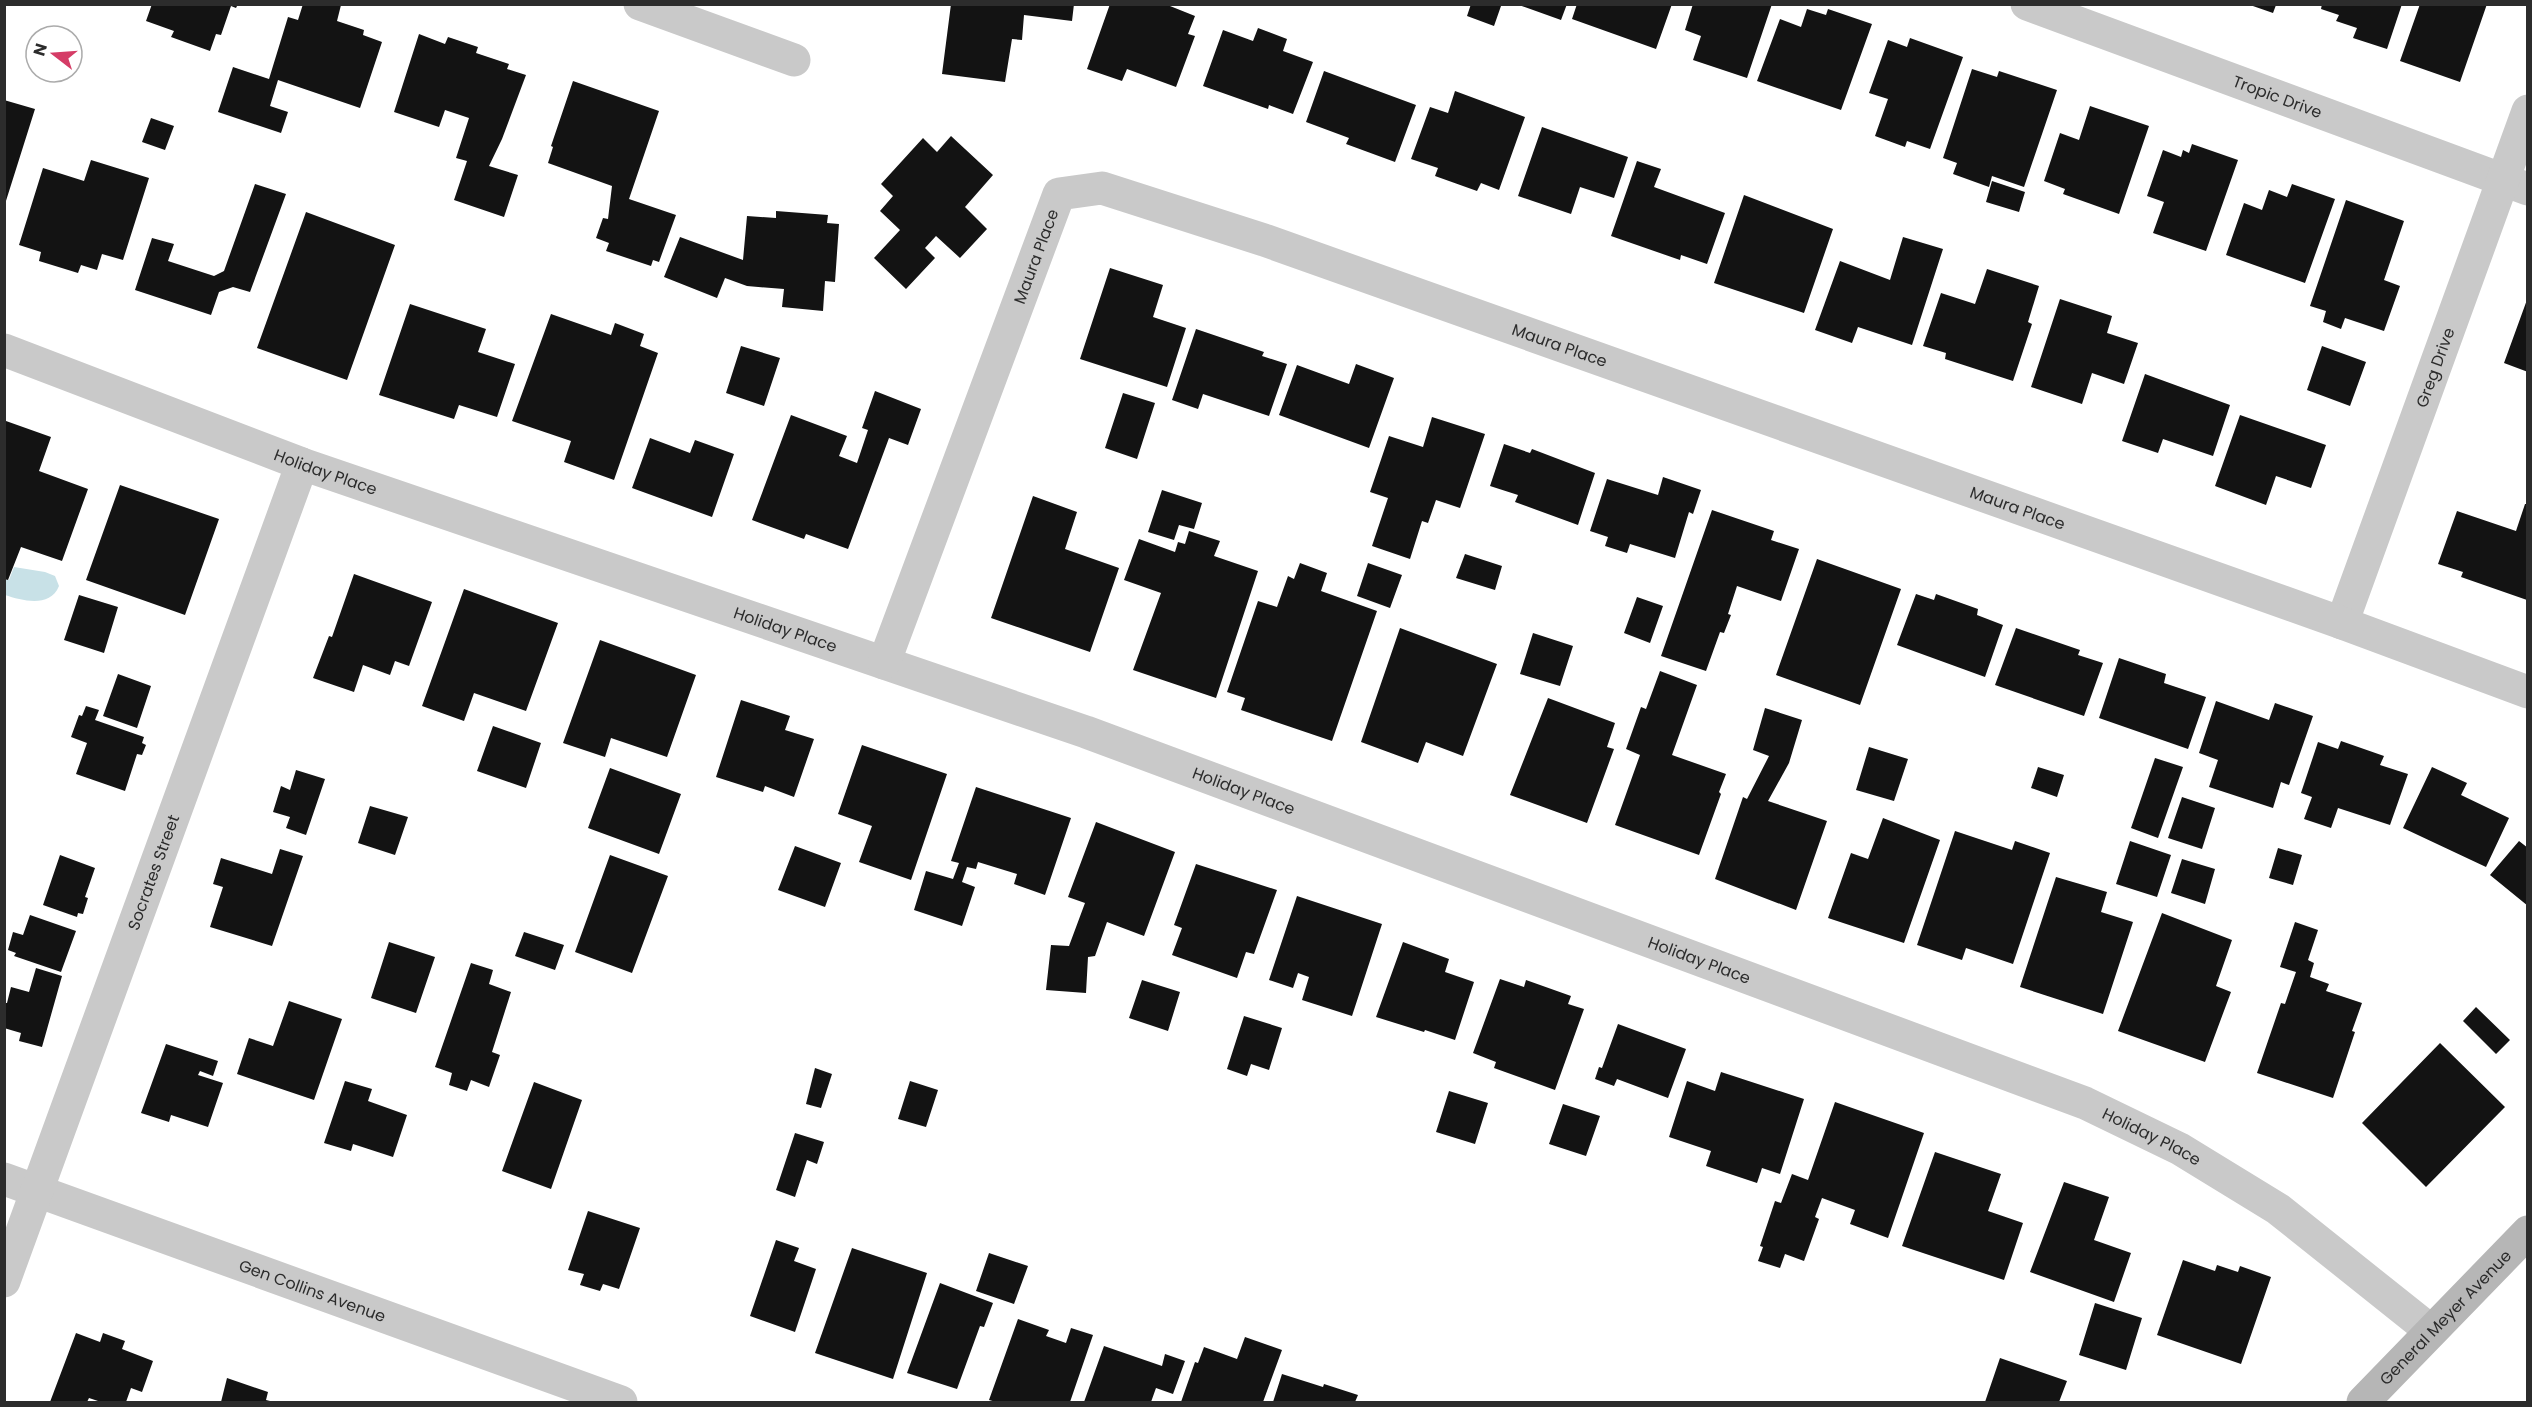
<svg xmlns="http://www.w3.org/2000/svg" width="2532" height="1407" font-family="Poppins,sans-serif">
	<rect width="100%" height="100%" fill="#fff"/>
	<path fill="#c8e1e7" d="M14 567 45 572 55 576 59 586C50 608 23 601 5 595L4 579 9 580Z"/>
	<path fill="#131313" d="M152 4H238L236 8 231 6 221 35 216 34 210 51 171 37 174 31 146 21Z
		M303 4 341 5 337 21 364 30 363 35 382 42 360 108 278 80 270 106 288 112 281 133 218 112 233 67 269 79 288 17 298 20Z
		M951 4H1074L1072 21 1024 15 1022 40 1012 39 1005 82 942 74Z
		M1110 4H1165L1195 16 1188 34 1195 36 1176 87 1127 69 1122 81 1087 69Z
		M1471 4 1501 6 1494 26 1467 16Z
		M1516 4H1567L1561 20Z
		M1577 4H1672L1656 49 1572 19Z
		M1693 4H1772L1747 78 1693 60 1701 36 1685 30Z
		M2322 4H2402L2387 49 2353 38 2357 28 2336 21 2339 15 2321 9Z
		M2420 4H2487L2460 82 2400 61Z
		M2250 5H2276L2273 13Z
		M1807 9 1826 15 1828 9 1872 24 1841 110 1757 81 1780 19 1801 27Z
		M1258 28 1287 39 1283 51 1313 62 1293 114 1269 105 1268 109 1203 86 1223 30 1253 41Z
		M419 34 445 44 448 37 478 47 476 53 509 64 507 69 526 75 502 139 489 166 518 175 504 217 454 200 467 161 456 158 469 118 445 110 439 127 394 112Z
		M1910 38 1963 57 1930 149 1907 141 1905 147 1875 136 1888 99 1869 93 1888 40 1907 47Z
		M1972 69 1997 77 1999 71 2057 90 2024 187 1992 176 1989 187 1953 174 1957 163 1943 158Z
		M1324 71 1416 105 1395 162 1346 144 1349 138 1306 122Z
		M573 81 659 111 629 199 676 215 659 262 653 260 651 266 606 251 609 243 596 238 603 218 608 219 612 186 548 163 553 147 551 146Z
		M1455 91 1525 117 1499 190 1481 183 1477 191 1435 176 1438 168 1411 159 1430 107 1448 113Z
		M4 100 35 109 5 204H4Z
		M2090 106 2149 126 2119 214 2063 194 2065 189 2044 181 2060 133 2079 140Z
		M151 118 174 126 165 150 142 142Z
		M1542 127 1628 157 1614 198 1580 187 1571 214 1518 196Z
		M951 136 993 175 965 207 987 229 960 258 936 236 925 248 935 258 906 289 874 258 900 230 880 211 893 196 881 184 923 138 937 152Z
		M2192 144 2238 160 2206 251 2153 233 2164 202 2147 196 2163 150 2181 157 2183 150 2189 153Z
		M91 160 149 178 123 260 102 254 97 270 81 265 78 273 39 261 41 252 19 245 43 168 84 181Z
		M1637 161 1661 169 1654 187 1725 213 1707 264 1681 255 1680 260 1611 236Z
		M1992 181 2025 192 2019 212 1986 202Z
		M255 184 286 194 250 292 233 287 219 292 211 315 135 290 152 238 174 244 168 261 214 276 224 271Z
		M2292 184 2335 199 2305 283 2226 255 2244 203 2262 210 2269 190 2287 197Z
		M1744 195 1833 229 1804 313 1714 283Z
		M2346 200 2404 221 2384 280 2400 286 2384 331 2345 318 2341 329 2323 322 2326 311 2310 306Z
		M776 211 828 215 827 223 839 224 835 282 825 281 823 311 782 307 784 289 747 286 725 278 717 298 664 277 680 237 743 260 747 216 776 218Z
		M306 212 395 245 347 380 257 348Z
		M1903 237 1943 249 1912 345 1858 327 1852 343 1815 330 1840 261 1890 280Z
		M1110 268 1163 285 1153 317 1186 328 1167 387 1080 359Z
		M1987 269 2039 286 2028 322 2032 324 2013 381 1945 359 1946 353 1923 346 1941 293 1975 304Z
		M2528 297V372L2504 363Z
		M2060 299 2112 316 2107 333 2138 343 2124 384 2092 373 2082 404 2031 387Z
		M410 304 486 329 478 352 515 364 497 417 459 405 454 419 379 395Z
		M551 314 611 335 615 323 644 334 640 346 658 353 614 480 564 462 571 441 512 421Z
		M1196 329 1264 352 1262 356 1287 364 1269 416 1203 394 1198 409 1172 400Z
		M741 346 780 358 764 406 726 393Z
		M2322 346 2366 362 2350 406 2307 390Z
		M1356 364 1394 378 1369 448 1279 415 1297 365 1349 384Z
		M2145 374 2230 405 2213 456 2163 439 2158 453 2122 441Z
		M875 391 921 409 908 445 889 438 848 549 806 534 804 539 752 520 791 415 847 436 839 456 857 463 868 430 862 428Z
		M1123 393 1155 403 1137 459 1105 448Z
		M2240 415 2326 445 2311 488 2276 476 2266 505 2215 486Z
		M1432 417 1485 434 1460 508 1436 500 1428 523 1422 521 1410 559 1372 546 1388 498 1370 492 1389 436 1423 447Z
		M6 421 51 437 39 471 88 489 62 561 21 547 8 580 4 579Z
		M650 438 690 453 695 440 734 454 712 517 632 488Z
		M1504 444 1530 453 1532 449 1595 473 1578 525 1515 502 1518 495 1490 486Z
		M1663 477 1701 490 1693 514 1689 512 1675 558 1630 544 1627 553 1605 546 1608 537 1590 531 1607 479 1658 495Z
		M120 485 219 519 185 615 86 580Z
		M1162 490 1202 503 1194 529 1179 525 1174 540 1148 532Z
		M1033 496 1077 512 1065 549 1119 568 1090 652 991 618Z
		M2525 504H2528L2527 600 2461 577 2463 572 2438 564 2457 511 2516 531Z
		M1712 510 1774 531 1771 540 1799 549 1781 601 1737 586 1728 614 1731 615 1724 633 1720 632 1706 671 1661 656Z
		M1189 531 1220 541 1214 556 1258 571 1216 698 1133 670 1161 593 1124 580 1139 539 1175 552 1178 542 1185 544Z
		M1465 554 1502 566 1495 590 1456 578Z
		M1817 559 1901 589 1860 705 1776 675Z
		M1300 563 1327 573 1321 591 1377 611 1332 741 1241 710 1245 698 1227 692 1258 601 1277 607 1288 576 1294 579Z
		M1368 563 1402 575 1390 608 1357 596Z
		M354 574 432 602 409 666 395 661 390 675 363 665 354 692 313 678 329 636 332 637Z
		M464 589 558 623 526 711 474 693 464 721 422 706Z
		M1916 594 1934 600 1936 594 1978 609 1977 615 2003 625 1985 677 1897 645Z
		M79 595 118 607 104 653 64 640Z
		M1637 597 1663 606 1650 643 1624 633Z
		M1400 628 1497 664 1463 756 1426 742 1418 763 1361 742Z
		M2016 628 2080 650 2078 655 2103 663 2084 716 1995 685Z
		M1533 633 1573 646 1560 686 1520 674Z
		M600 640 696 675 667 757 611 738 605 757 563 743Z
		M2119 658 2166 674 2164 683 2206 697 2188 749 2099 718Z
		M1660 671 1697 685 1672 755 1726 774 1719 792 1721 794 1699 855 1615 825 1640 755 1626 749 1641 707 1646 709Z
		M118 674 151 686 137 728 103 716Z
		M1548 698 1615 723 1607 747 1614 749 1587 823 1510 795Z
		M741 700 790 716 785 730 814 739 794 797 765 786 763 792 716 777Z
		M2216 701 2269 720 2275 703 2313 716 2289 785 2281 782 2273 808 2209 787 2218 760 2199 753Z
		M86 706 99 710 95 720 144 737 142 743 146 745 142 755 137 754 125 791 76 774 87 743 71 737 79 715 82 716Z
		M1765 708 1802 720 1789 763 1768 801 1827 821 1796 910 1715 879 1743 797 1747 799 1769 756 1753 750Z
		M493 726 541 743 526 788 477 771Z
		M2341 741 2384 756 2380 765 2408 774 2390 825 2338 808 2331 828 2304 819 2312 797 2301 793 2318 742 2338 749Z
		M862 745 947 774 911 880 859 862 872 826 838 814Z
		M1869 747 1908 759 1894 801 1856 790Z
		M2155 758 2183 767 2158 838 2131 828Z
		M2038 767 2064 775 2057 797 2031 788Z
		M2432 767 2467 783 2461 795 2509 818 2486 867 2403 828Z
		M610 768 681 794 659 854 588 828Z
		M296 770 325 779 306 835 286 828 290 817 273 812 281 786 290 790Z
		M976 787 1071 818 1045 895 1014 884 1017 874 978 862 976 869 967 867 962 882 975 887 962 926 914 910 926 871 953 879 959 863 951 861Z
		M2182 797 2215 808 2202 849 2168 838Z
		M370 806 408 817 395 855 358 843Z
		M1883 818 1940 840 1904 943 1828 918 1851 853 1868 859Z
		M1096 822 1175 852 1144 936 1107 922 1095 956 1088 957 1086 993 1046 990 1051 945 1069 946 1085 903 1068 897Z
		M1955 831 2012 850 2015 841 2050 853 2013 964 1966 948 1962 960 1917 945Z
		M2130 841 2171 855 2157 897 2116 884Z
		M2519 841 2528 848V906L2490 875Z
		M795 846 841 863 825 907 778 890Z
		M2278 848 2302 855 2293 885 2269 878Z
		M280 849 303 856 272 946 210 927 223 887 213 884 221 858 272 874Z
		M60 855 95 868 85 897 88 898 83 914 78 913 77 917 43 905Z
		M610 855 668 876 632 973 575 952Z
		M2182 859 2215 869 2205 904 2171 893Z
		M1196 864 1277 890 1254 954 1246 952 1237 978 1172 955 1182 928 1174 925Z
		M2056 877 2107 892 2101 912 2133 922 2103 1014 2020 987Z
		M1297 896 1382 924 1352 1016 1302 1000 1309 977 1298 973 1293 988 1269 980Z
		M2162 913 2232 940 2216 986 2231 992 2205 1062 2118 1031Z
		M30 915 76 931 61 972 14 956 16 953 8 950 13 932 23 935Z
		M2295 922 2318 930 2308 960 2314 963 2310 977 2329 984 2326 991 2362 1003 2352 1031 2355 1032 2333 1098 2257 1073 2281 1003 2285 1004 2296 972 2280 967Z
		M524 932 564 945 555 970 515 956Z
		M389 942 435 957 416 1013 371 998Z
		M1403 942 1449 959 1445 972 1474 982 1455 1040 1425 1030 1424 1032 1376 1017Z
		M471 963 493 970 489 984 511 992 492 1052 500 1055 489 1087 471 1080 467 1091 449 1085 452 1073 435 1067Z
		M36 968 62 976 42 1047 19 1041 21 1033 4 1028V1003H7L11 987 29 992Z
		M1500 979 1524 987 1526 980 1571 996 1568 1004 1584 1009 1555 1090 1494 1068 1496 1062 1473 1053Z
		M1142 980 1180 992 1168 1031 1129 1018Z
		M289 1001 342 1019 314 1100 237 1074 249 1038 273 1046Z
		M2476 1007 2510 1040 2496 1054 2463 1021Z
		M1244 1016 1282 1028 1269 1070 1251 1064 1247 1076 1227 1069Z
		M1618 1024 1686 1049 1668 1098 1617 1079 1614 1086 1595 1079 1599 1067 1602 1068Z
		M2440 1043 2505 1107 2426 1187 2362 1123Z
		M166 1044 218 1061 213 1076 200 1071 198 1075 223 1083 208 1127 171 1115 169 1122 141 1113Z
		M815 1068 832 1074 821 1108 806 1104Z
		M1721 1072 1804 1099 1780 1174 1762 1168 1757 1183 1706 1166 1711 1151 1669 1137 1687 1081 1715 1091Z
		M345 1081 372 1089 368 1101 407 1115 393 1157 353 1144 351 1151 324 1143Z
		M910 1081 938 1090 926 1127 898 1119Z
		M534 1082 582 1100 551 1189 502 1171Z
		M1449 1091 1488 1103 1475 1144 1436 1132Z
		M1835 1102 1924 1133 1888 1238 1850 1224 1855 1210 1822 1198 1815 1217 1819 1219 1804 1261 1785 1254 1780 1268 1758 1261 1763 1247 1760 1246 1775 1201 1781 1203 1792 1174 1808 1180Z
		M1563 1104 1600 1116 1586 1156 1549 1144Z
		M795 1133 824 1142 817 1164 807 1160 795 1197 776 1190Z
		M1935 1152 2001 1174 1988 1211 2023 1223 2004 1280 1902 1246Z
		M2064 1182 2109 1197 2094 1240 2131 1253 2114 1302 2030 1272Z
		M588 1211 640 1228 619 1289 603 1284 600 1291 580 1285 584 1274 568 1270Z
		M776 1240 799 1248 794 1261 816 1269 795 1332 750 1316Z
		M852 1248 927 1273 893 1379 815 1353Z
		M989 1253 1028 1266 1014 1304 976 1291Z
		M2183 1260 2215 1271 2217 1265 2238 1272 2240 1266 2271 1277 2241 1364 2157 1335Z
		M940 1283 993 1303 984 1327 980 1326 957 1389 907 1373Z
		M2095 1303 2142 1318 2126 1370 2079 1355Z
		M1018 1319 1049 1330 1046 1336 1066 1343 1071 1328 1093 1335 1070 1402H996L989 1400Z
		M76 1333 100 1342 103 1333 125 1341 122 1349 153 1361 142 1392 131 1388 126 1402H101L89 1398 87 1402H50Z
		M1245 1337 1282 1350 1263 1402H1181L1195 1362 1198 1363 1204 1347 1237 1359Z
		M1104 1346 1162 1366 1165 1354 1185 1361 1173 1394 1156 1388 1151 1402H1084Z
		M2000 1358 2067 1381 2059 1402H1985Z
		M1282 1374 1323 1387 1324 1384 1358 1395 1355 1402H1273Z
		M227 1378 268 1392 266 1400 274 1402H221Z"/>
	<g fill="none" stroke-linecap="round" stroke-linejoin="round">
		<g stroke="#c9c9c9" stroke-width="33">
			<path d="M640 4 794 60"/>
			<path id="s1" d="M2027 4 2528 189"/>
			<path id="s2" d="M4 350 302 464 1086 732 2085 1103 2180 1149 2278 1209 2431 1331"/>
			<path id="s3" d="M2342 623 2528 111"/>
			<path id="s4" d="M884 663 1059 194 1102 188 1264 240 2342 623 2528 692"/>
			<path id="s5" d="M4 1179 621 1402"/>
			<path id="s6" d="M4 1281 302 464"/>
		</g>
		<path stroke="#b6b6b6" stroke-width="33" id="s7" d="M2363 1402 2528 1232"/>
	</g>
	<g text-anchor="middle" stroke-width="6" stroke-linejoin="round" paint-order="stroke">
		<g font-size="16" fill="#2c2c2c" stroke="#fff">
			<text dy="6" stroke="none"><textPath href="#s1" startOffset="267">Tropic Drive</textPath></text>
			<text dy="6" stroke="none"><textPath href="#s4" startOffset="434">Maura Place</textPath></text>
			<text dy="6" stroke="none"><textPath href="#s4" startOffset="1028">Maura Place</textPath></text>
			<text dy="6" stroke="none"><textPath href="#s3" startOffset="272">Greg Drive</textPath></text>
			<text dy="6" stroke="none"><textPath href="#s2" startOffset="344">Holiday Place</textPath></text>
			<text dy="6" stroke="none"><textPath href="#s4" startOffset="1514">Maura Place</textPath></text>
			<text dy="6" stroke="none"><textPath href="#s2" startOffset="830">Holiday Place</textPath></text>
			<text dy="6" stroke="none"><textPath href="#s2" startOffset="1316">Holiday Place</textPath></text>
			<text dy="6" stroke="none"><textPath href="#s6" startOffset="435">Socrates Street</textPath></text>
			<text dy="6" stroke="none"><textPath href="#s2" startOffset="1802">Holiday Place</textPath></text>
			<text dy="6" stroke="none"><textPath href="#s2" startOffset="2288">Holiday Place</textPath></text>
			<text dy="6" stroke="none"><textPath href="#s5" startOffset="328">Gen Collins Avenue</textPath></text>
			<text dy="6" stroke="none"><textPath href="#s7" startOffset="118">General Meyer Avenue</textPath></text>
		</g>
	</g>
	<rect width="2532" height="1407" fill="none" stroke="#2c2c2c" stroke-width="12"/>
	<g transform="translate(54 54) rotate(287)"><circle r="28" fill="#ffffff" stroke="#ababab" stroke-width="1.5"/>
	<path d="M0-4.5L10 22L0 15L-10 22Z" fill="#d53c66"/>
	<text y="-9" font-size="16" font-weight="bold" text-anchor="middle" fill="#2c2c2c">N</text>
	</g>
</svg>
